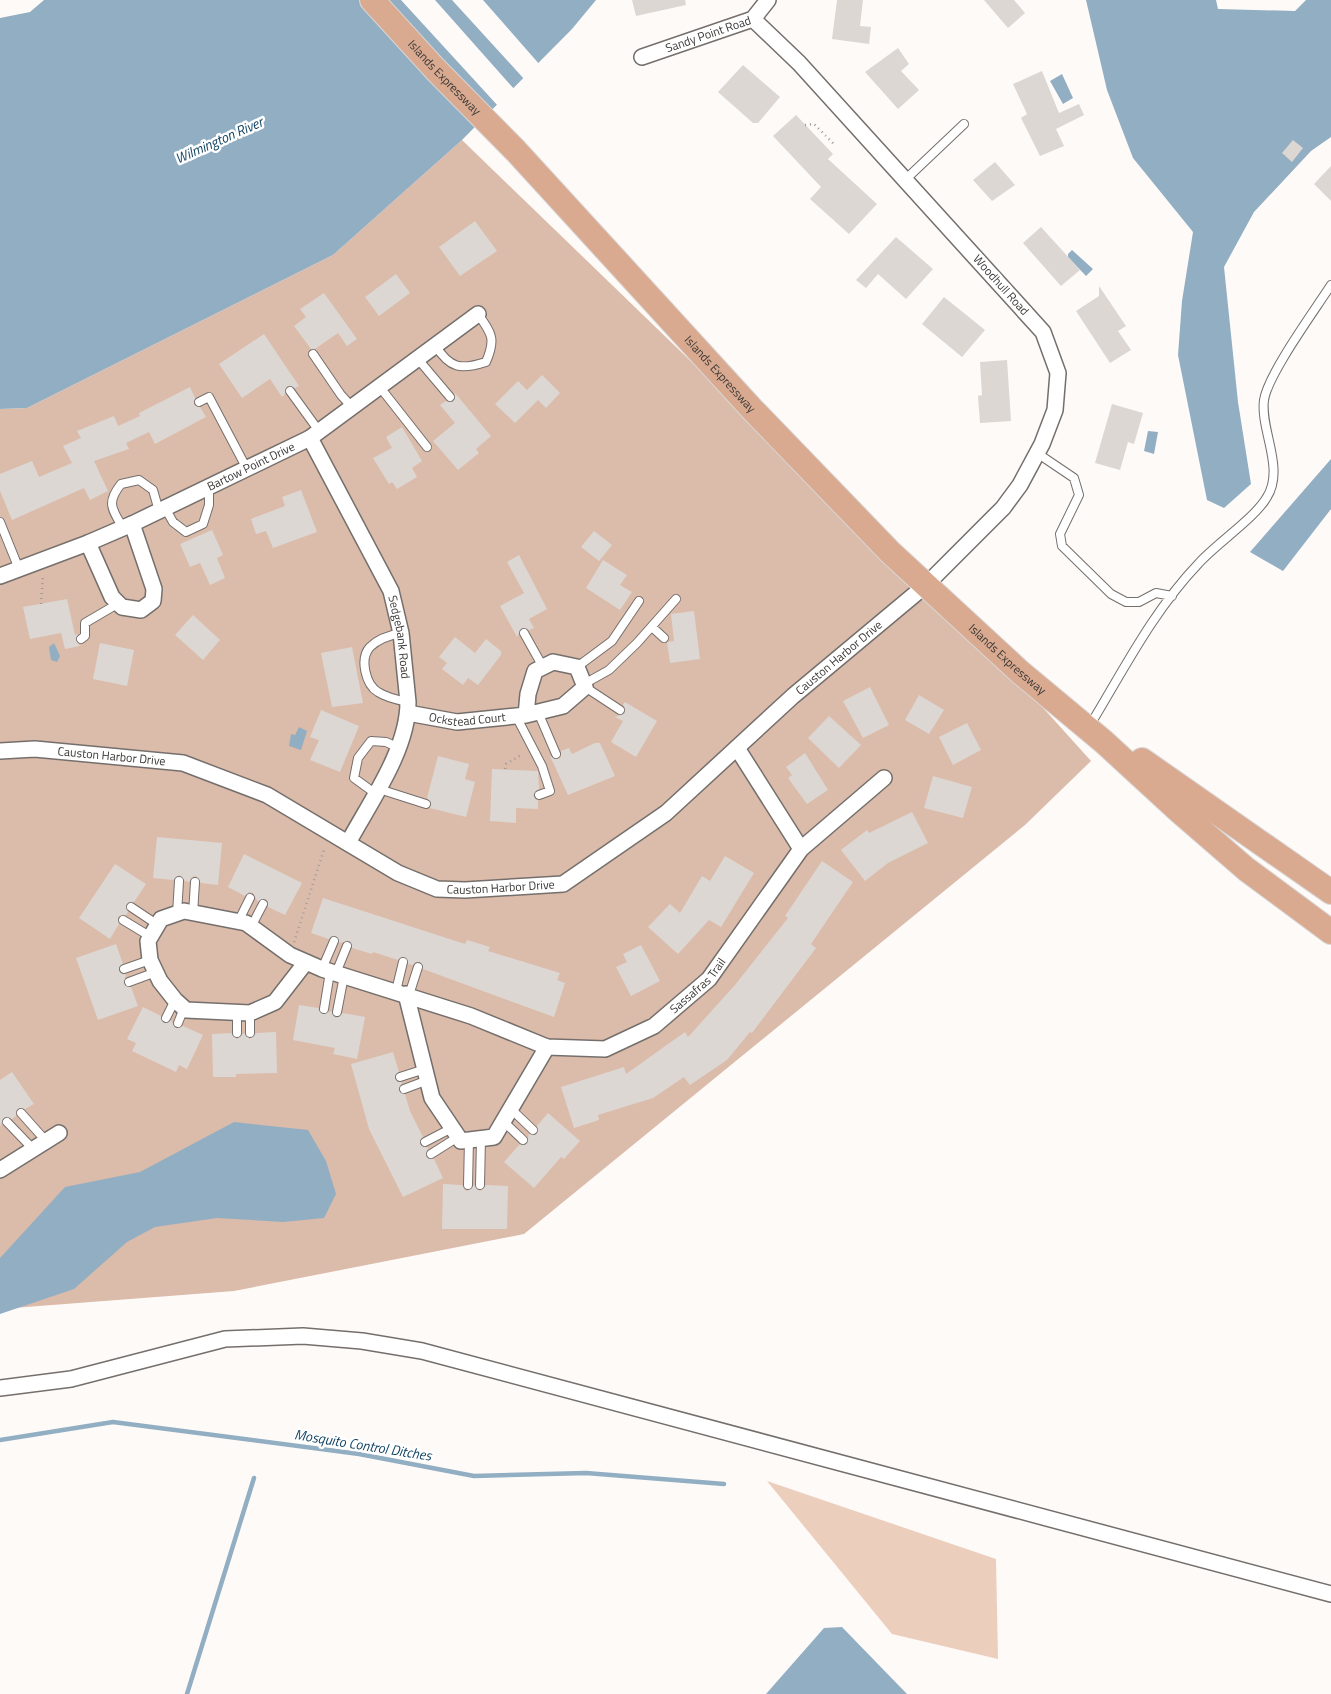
<svg xmlns="http://www.w3.org/2000/svg" width="1331" height="1694" font-family="'Titillium Web',sans-serif">
	<rect width="100%" height="100%" fill="#fefaf8"/>
	<path fill="#eccebd" d="M767 1481 996 1559 998 1659 892 1634Z"/>
	<path fill="#dbbbaa" d="M462 140 999 659 1091 761 1025 825 524 1234 234 1291 0 1309V409L27 408 333 255Z"/>
	<path fill="#92aec3" d="M44 0H596L572 29 462 140 333 255 27 408 0 409V18L30 12Z
		M1086 0H1216L1218 9 1295 11 1306 0H1331V137L1311 151 1254 212 1224 267 1238 402 1251 484 1224 508 1207 500 1178 355 1182 301 1193 232 1133 158 1107 90Z
		M1062 74 1073 98 1063 104 1050 81Z
		M1072 250 1093 269 1086 276 1068 257V254Z
		M1148 431 1158 432 1154 454 1144 451Z
		M1331 459V509L1283 571 1250 552Z
		M54 643 60 656 57 662 51 660 49 647Z
		M299 727 307 731 301 750 289 746 291 734 295 735Z
		M234 1122 308 1130 326 1161 336 1194 324 1218 283 1222 217 1218 155 1227 127 1242 74 1289 0 1314V1258L65 1187 140 1172Z
		M842 1627 907 1694H766L824 1628Z"/>
	<path fill="#fefaf8" d="M401 0H435L515 90 499 107Z
		M452 0H483L540 65 525 80Z"/>
	<g fill="none" stroke-linecap="round" stroke-linejoin="round">
		<path stroke="#92aec3" stroke-width="4.5" d="M0 1440 113 1422 359 1454 474 1476 586 1473 724 1484
			M187 1694 254 1478"/>
	</g>
	<path fill="#ddd7d3" d="M632 0H685L686 5 636 16Z
		M837 0H863L860 26 871 27 869 44 832 39Z
		M984 0H1014L1025 13 1008 28Z
		M898 48 909 64 901 71 919 90 898 109 865 72Z
		M743 65 780 97 758 123H753L718 92Z
		M1042 71 1059 113 1079 104 1084 115 1056 129 1064 146 1040 156 1021 118 1027 114 1013 84Z
		M796 115 833 154 828 159 877 204 849 234 810 199 821 187 773 136Z
		M1293 140 1303 148 1292 162 1282 153Z
		M995 162 1015 185 992 201 973 180Z
		M1331 166V201L1314 184Z
		M475 221 497 251 460 276 439 247Z
		M1041 227 1080 270 1061 286 1023 243Z
		M896 237 933 269 906 299 878 274 866 288 856 280Z
		M396 274 410 293 379 316 365 297Z
		M1099 286 1126 326 1118 331 1131 350 1110 363 1076 311 1099 296Z
		M324 293 357 339 347 346 338 333 315 349H311L294 326 306 317 300 309Z
		M944 297 985 330 962 357 922 324Z
		M264 334 299 386 295 388 287 386 285 394 282 397 270 379 242 398 219 364Z
		M1007 360 1011 421 980 423 978 396 982 395 980 362Z
		M542 375 560 393 546 408 538 400 515 423 495 404 518 381 527 390Z
		M190 387 195 398 194 405 200 407 206 417 155 444 149 432 126 443 129 449 94 461 108 491 90 500 84 488 12 520 0 491V474L32 461 39 477 72 463 63 446 81 438 77 431 114 416 118 426 140 416 139 413Z
		M455 393 491 436 476 449 479 453 458 470 433 441 455 423 440 405 446 401 453 402Z
		M1112 404 1143 413 1134 444 1128 442 1120 470 1095 463Z
		M402 427 422 461 412 468 417 477 397 489 392 482 389 484 373 458 392 448 386 437Z
		M301 490 317 532 273 548 266 531 256 534 251 519 285 506 282 497Z
		M212 530 223 555 217 558 225 578 210 585 200 563 190 567 180 544Z
		M594 531 612 545 599 561 581 547Z
		M519 555 547 609 529 619 534 628 529 630 522 628 517 637 500 606 524 593 507 562Z
		M603 560 627 575 620 585 632 592 620 610 586 588Z
		M67 599 75 635 78 634 76 640 80 646 65 649 61 633 30 639 23 607Z
		M694 611 700 659 670 663 667 642 674 641 671 614Z
		M193 615 220 640 203 660 175 635Z
		M455 637 475 653 486 639 501 651V655L478 685 468 678 463 685 442 669 447 663 439 657Z
		M100 643 134 650 127 686 93 679Z
		M352 647 363 703 332 707 321 653Z
		M870 687 889 725 863 738 843 701Z
		M919 695 944 710 929 734 905 720Z
		M625 702 657 721 636 757 611 742 623 721 615 717 625 713 623 705Z
		M321 710 359 726 340 772 310 760 319 740 310 737Z
		M829 716 861 745 839 768 808 738Z
		M967 723 981 750 953 765 939 737Z
		M595 743H600L615 776 568 795 550 756 558 759 561 757V751L569 748 572 754Z
		M805 753 828 790 807 804 788 778 792 775 786 767Z
		M438 756 469 764 465 779 475 782 466 817 430 808 431 802 427 798Z
		M492 769 538 771 539 789 533 795 538 801V809L516 808V823L490 821Z
		M933 776 972 787 963 818 924 808Z
		M912 812 928 843 888 863 865 881 841 850 867 830 869 833Z
		M157 837 222 843 218 885 201 883 196 876 192 877 189 882 185 881 180 875 173 880 153 878Z
		M244 854 302 883 285 915 268 907V901L265 899 258 902 253 893 249 892 245 896 228 887Z
		M725 856 754 873 721 927 709 920 678 954 648 927 670 904 680 913 702 876 710 881Z
		M822 861 853 882 811 944 816 948 752 1033 750 1032 727 1060 690 1085 684 1077 653 1098 598 1115 599 1120 574 1128 561 1087 624 1067 626 1074 685 1032 688 1037 735 985 788 918 785 916Z
		M115 864 146 884 134 902 127 904 128 912 126 915 118 917 119 924 110 939 79 918Z
		M323 898 465 944 467 940 490 947 488 951 560 973 557 980 565 983 554 1017 423 969 420 962H416L413 965 408 964 405 957 398 960 373 952 372 954 352 948 349 941 339 943 336 936 329 939 311 933Z
		M116 944 123 964 119 967V971L126 974 124 983 131 987 138 1006 98 1020 76 958Z
		M641 945 660 981 631 996 616 967 627 962 623 954Z
		M299 1005 318 1008 323 1014 332 1011 333 1016 336 1018 343 1013 365 1017 357 1059 333 1054 335 1048 293 1040Z
		M143 1007 161 1016 164 1023 171 1020 175 1028 183 1026 203 1035 187 1069 179 1065 176 1072 132 1051 136 1043 127 1039Z
		M276 1032 277 1073 236 1074V1077H213L212 1034 231 1033 237 1039 244 1033 250 1039 256 1033Z
		M393 1052 399 1072 395 1078 402 1082 399 1091 405 1094 410 1111 423 1137 420 1144 422 1147H428L426 1157 434 1159 443 1178 403 1197 369 1129 351 1064Z
		M12 1072 34 1104 25 1109H18L16 1116 12 1119 3 1118 0 1127V1080Z
		M548 1113 580 1141 564 1159 561 1157 534 1188 504 1162 520 1144 527 1143 529 1134 534 1135 537 1133V1126Z
		M443 1184 462 1185 465 1190 468 1191 474 1185 480 1191 486 1185 508 1186 507 1229H442Z"/>
	<g fill="none" stroke-linecap="round" stroke-linejoin="round">
		<g stroke="#756f6c" stroke-width="10">
			<path id="lane" d="M906 179 964 124
				M435 345C450 369 461 370 486 362 496 339 492 334 478 314
				M313 354 341 395 352 407
				M417 358 450 397
				M379 386 427 447
				M290 391 319 431
				M199 402 209 397 247 469
				M1037 453 1074 478 1079 495 1060 534 1062 546 1111 594 1126 602H1139L1156 593 1172 596
				M165 508 173 522 186 532 203 524 209 505V487
				M0 522 19 569
				M123 528C112 509 106 503 121 484L139 480 153 490 159 511
				M652 627 664 638
				M401 633C390 635 379 638 370 647 359 659 366 685 378 692 387 698 398 700 408 702
				M524 633 543 667
				M81 639 85 636V623L119 603
				M577 667 612 641 639 601
				M584 684 609 670 637 643 676 599
				M585 687 620 710
				M538 712 556 754
				M516 716 542 766 550 791 539 795
				M1089 727C1123 671 1153 611 1199 563 1216 544 1256 517 1267 497 1285 468 1260 430 1264 400 1268 374 1315 310 1331 285
				M379 789 426 804
				M376 794 354 778 358 758 371 741 386 742 397 747
				M131 907 158 925
				M177 914 179 881
				M193 914 195 882
				M123 920 151 937
				M238 922 250 898
				M251 927 263 904
				M124 969 150 960
				M322 969 334 941
				M336 973 347 946
				M129 982 156 972
				M396 991 403 962
				M409 995 418 967
				M324 1009 330 972
				M237 1012V1033
				M337 1012 344 976
				M166 1018 175 1000
				M178 1023 184 1008
				M250 1033V1013
				M400 1077 425 1069
				M404 1089 428 1080
				M511 1109 533 1130
				M21 1113 46 1141
				M503 1121 523 1140
				M7 1122 33 1149
				M425 1142 452 1128
				M431 1154 458 1137
				M468 1185 469 1140
				M480 1185 481 1139"/>
		</g>
		<g stroke="#756f6c" stroke-width="18">
			<g id="street">
				<path id="s1" d="M642 57 753 19 768 0"/>
				<path id="s2" d="M310 438 391 591 401 633 408 702C408 750 370 802 348 843"/>
				<path d="M88 543 112 597 122 607 141 610 153 601 154 589 132 524"/>
				<path id="s3" d="M0 576 88 543 132 524 310 438 478 314"/>
				<path id="s4" d="M408 713 457 722 526 715 563 706 585 687 577 667 553 662 535 671 528 694 526 715"/>
				<path d="M737 748 801 849"/>
				<path id="s5" d="M0 751 35 749 183 763 267 795 398 873 437 889 465 890 563 884 666 813 793 696 926 585 1003 508 1020 485 1042 444 1055 410 1058 373 1043 332 799 63 753 19"/>
				<path id="s6" d="M306 962 275 1002 250 1013 186 1010 175 1000 160 981 150 960 148 941 161 919 184 911 246 923 290 955 322 969 471 1016 547 1047 605 1049 654 1026 709 979 801 849 884 778"/>
				<path d="M406 994 432 1098 461 1141 494 1137 547 1047"/>
				<path d="M0 1170 59 1133"/>
				<path d="M0 1388 71 1379 225 1339 303 1336 362 1341 422 1351 1331 1594"/>
			</g>
		</g>
		<g stroke="#d8d7d7" stroke-width="26">
			<g id="primary">
				<path id="s7" d="M372 0 436 70 516 151 751 408 890 552 1020 672 1104 742 1179 811 1246 869 1331 932"/>
				<path d="M1142 760 1331 892"/>
			</g>
		</g>
		<path stroke="#9d9a98" stroke-width="2.5" stroke-dasharray="1 4" stroke-linecap="butt" d="M805 125 814 124 834 144
			M41 604 43 575
			M505 769 506 764 523 754
			M294 942 325 847"/>
		<use href="#lane" stroke="#fff" stroke-width="8"/>
		<use href="#street" stroke="#fff" stroke-width="15"/>
		<use href="#primary" stroke="#d9aa90" stroke-width="24"/>
	</g>
	<g text-anchor="middle" stroke-width="5" stroke-linejoin="round" paint-order="stroke">
		<g font-size="12" fill="#3a3836" stroke="#fff">
			<text dy="4" stroke="none"><textPath href="#s1" startOffset="70">Sandy Point Road</textPath></text>
			<text dy="4" stroke="none"><textPath href="#s7" startOffset="106">Islands Expressway</textPath></text>
			<text transform="translate(1001 285) rotate(48)" y="4">Woodhull Road</text>
			<text dy="4" stroke="none"><textPath href="#s7" startOffset="511">Islands Expressway</textPath></text>
			<text dy="4" stroke="none"><textPath href="#s3" startOffset="274">Bartow Point Drive</textPath></text>
			<text dy="4" stroke="none"><textPath href="#s2" startOffset="220">Sedgebank Road</textPath></text>
			<text dy="4" stroke="none"><textPath href="#s5" startOffset="952">Causton Harbor Drive</textPath></text>
			<text dy="4" stroke="none"><textPath href="#s7" startOffset="916">Islands Expressway</textPath></text>
			<text dy="4" stroke="none"><textPath href="#s4" startOffset="60">Ockstead Court</textPath></text>
			<text dy="4" stroke="none"><textPath href="#s5" startOffset="112">Causton Harbor Drive</textPath></text>
			<text dy="4" stroke="none"><textPath href="#s5" startOffset="532">Causton Harbor Drive</textPath></text>
			<text dy="4" stroke="none"><textPath href="#s6" startOffset="836">Sassafras Trail</textPath></text>
		</g>
		<g font-size="14" font-style="italic" fill="#114362" stroke="#fff">
			<text transform="translate(219 140) rotate(-24)" y="5">Wilmington River</text>
			<text transform="translate(363 1445) rotate(9)" y="5">Mosquito Control Ditches</text>
		</g>
	</g>
</svg>
